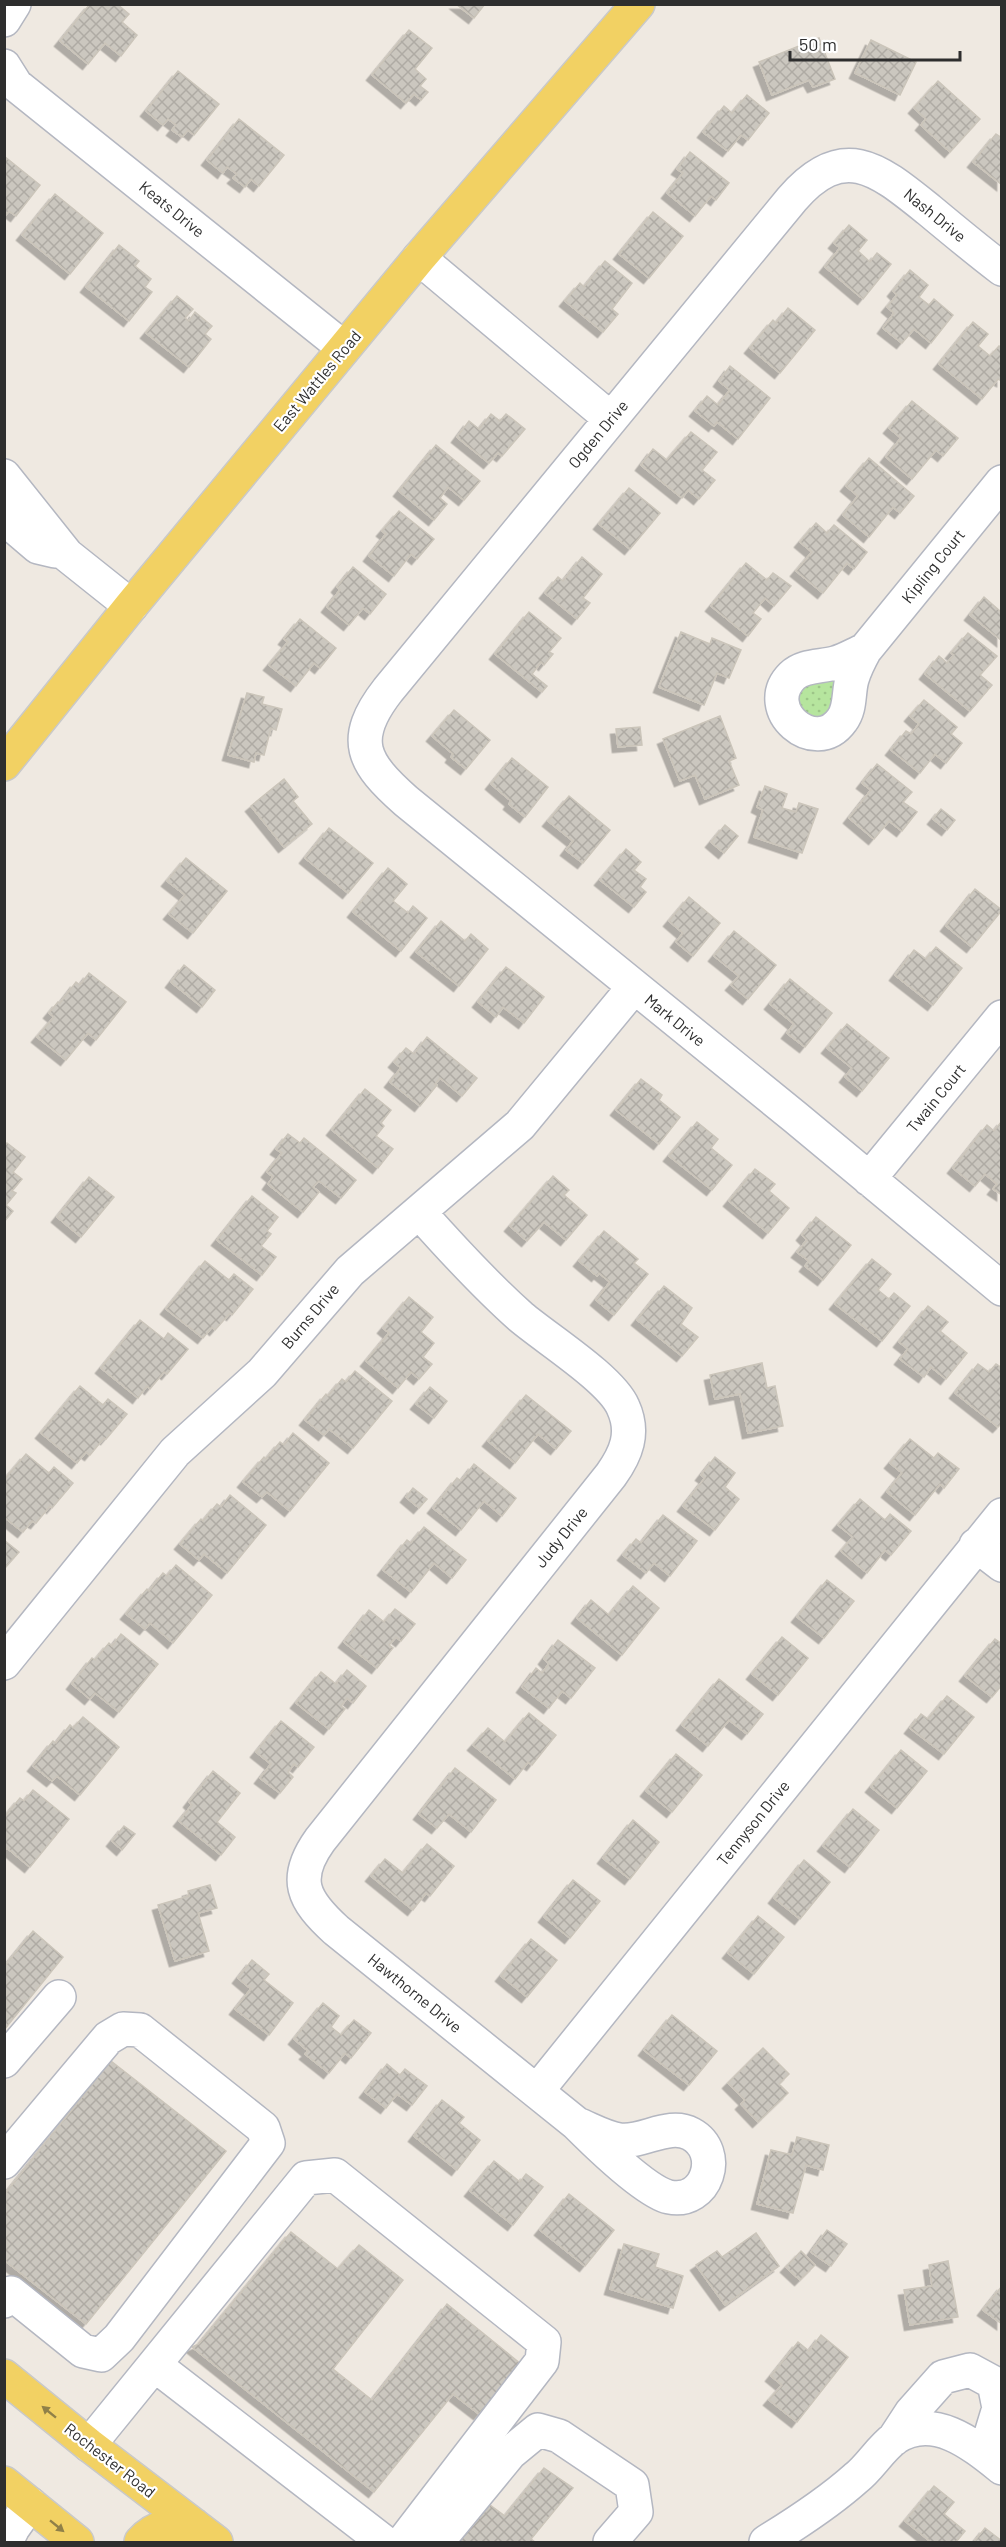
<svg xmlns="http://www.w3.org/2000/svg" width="1006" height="2547" font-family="Barlow,sans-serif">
	<defs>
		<pattern id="grass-dots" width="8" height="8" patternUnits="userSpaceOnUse" patternTransform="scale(1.5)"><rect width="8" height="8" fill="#b6e59e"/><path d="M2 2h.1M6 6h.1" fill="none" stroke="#9dc588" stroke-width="1.8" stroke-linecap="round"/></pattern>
		<pattern id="building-cross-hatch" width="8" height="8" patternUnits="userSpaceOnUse" patternTransform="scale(1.5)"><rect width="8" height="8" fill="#cbc7bf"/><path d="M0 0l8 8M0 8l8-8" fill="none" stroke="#afaba4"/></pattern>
		<filter id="shadow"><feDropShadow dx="-5.5" dy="5.5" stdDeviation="0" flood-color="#0004"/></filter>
	</defs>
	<rect width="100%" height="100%" fill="#efe9e1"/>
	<path fill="url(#grass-dots)" d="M831 679 837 684 836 702 825 719 803 717 795 694 800 686Z"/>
	<path fill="url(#building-cross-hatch)" stroke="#cbc5ba" stroke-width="1.5" filter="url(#shadow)" d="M90 4H117L129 14 122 22 137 35 121 56 105 43 88 64 60 41Z
		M456 4H485L474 18Z
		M409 30 432 48 415 69 426 79 420 86 428 92 421 100 414 94 406 103 372 75Z
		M819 38 835 79 813 87 809 80 772 95 759 62Z
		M871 40 916 62 900 95 855 73Z
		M178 71 219 104 194 135 188 130 182 137 172 130 176 125 168 119 163 125 146 111Z
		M938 81 980 119 950 152 921 125 926 119 914 108Z
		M747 95 769 113 748 140 741 135 728 151 703 132 724 106 732 113Z
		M239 119 284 155 259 186 251 179 245 187 233 178 237 174 227 167 223 173 207 160Z
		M996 134 1002 138V185L973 162Z
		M690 152 729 183 716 200 711 196 695 216 667 193 683 173 677 169Z
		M4 156 40 185 16 216 9 211 4 217Z
		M55 194 103 233 70 274 22 235Z
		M653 212 683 236 649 278 619 254Z
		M849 225 867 240 858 251 870 262 877 253 891 264 863 299 825 267 840 248 834 243Z
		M119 245 139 261 135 266 151 279 145 287 152 292 129 321 86 287Z
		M605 261 632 283 612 309 618 314 603 332 565 301 580 283 584 287Z
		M910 270 928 285 919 297 929 305 934 299 953 315 931 343 914 329 902 343 883 328 894 313 887 307 897 295 893 291Z
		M177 296 193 309 185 318 189 321 195 312 212 326 205 334 211 339 189 367 146 333Z
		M788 308 815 330 780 373 750 348 773 320 776 323Z
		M973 322 988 334 978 346 990 356 999 346 1002 348V381L998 379 982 399 939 364Z
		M730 366 770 398 738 439 717 422 714 426 695 411 707 396 718 405 730 390 719 381Z
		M912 401 958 438 943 456 936 450 912 479 886 457 901 438 889 428Z
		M491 414 500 421 506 414 525 429 502 456 498 453 489 463 457 437 469 421 479 429Z
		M691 432 717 452 702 470 715 480 699 499 688 490 682 498 641 465 653 449 667 460Z
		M436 445 480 481 464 500 448 487 440 498 447 504 434 520 399 491Z
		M869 458 914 496 900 513 893 507 869 537 843 515 858 496 846 486Z
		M629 488 660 513 630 549 599 524Z
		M399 511 434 539 417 559 411 554 394 576 369 556 386 534 382 531Z
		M816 523 827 533 834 525 867 552 854 569 847 563 823 593 796 571 812 552 800 542Z
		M582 557 602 574 583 598 590 603 577 619 545 593 558 577 563 581Z
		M746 563 767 580 773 573 791 586 774 606 765 598 753 613 761 619 748 636 711 606Z
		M353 567 386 594 370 614 363 608 349 625 327 607 340 590 337 587Z
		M984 597 1000 611 1002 609V641L970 615Z
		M529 612 561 638 549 652 553 654 544 665 541 662 532 674 547 686 542 692 495 654Z
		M300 619 336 648 320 668 314 663 296 686 269 665 288 642 284 639Z
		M681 632 710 644 712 638 741 650 729 678 717 673 704 705 659 687Z
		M968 633 997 656 980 675 992 685 970 711 925 674 939 656 947 663 954 655 951 653Z
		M247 693 264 697 262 704 282 709 276 730 271 728 264 755 256 753 254 762 228 755Z
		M924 700 957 727 951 734 962 743 946 763 935 754 920 773 891 750 906 731 911 734 919 724 910 716Z
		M454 710 490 740 466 769 451 757 453 754 432 736Z
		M720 716 736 758 729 761 739 785 705 799 695 775 680 781 663 739Z
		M640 727 642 745 618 747 616 729Z
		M512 758 548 787 525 817 509 804 511 801 491 784Z
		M877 764 912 792 903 802 917 812 902 831 889 821 874 839 849 818 871 790 862 783Z
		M284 779 298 797 293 801 312 824 284 847 251 806Z
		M765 786 787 794 782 808 796 812 799 803 818 809 802 853 754 837 763 810 757 807Z
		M569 796 610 830 583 863 566 850 573 841 548 821Z
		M941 809 955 820 947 830 933 819Z
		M725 825 738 836 724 853 711 842Z
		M329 828 373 863 348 893 305 858Z
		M626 849 641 862 634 870 646 879 640 887 646 892 634 907 600 880Z
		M186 858 227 891 193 933 169 914 185 895 167 881Z
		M388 868 407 884 393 901 408 913 413 906 427 918 401 951 353 912Z
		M975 889 1002 910 972 947 946 926Z
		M689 897 720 923 693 956 676 942 683 933 669 921Z
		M441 921 465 941 471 934 488 949 459 986 416 952Z
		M734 931 776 965 748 999 731 985 739 976 714 956Z
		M936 947 962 968 933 1005 895 975 914 950 926 959Z
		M184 965 215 990 202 1007 171 982Z
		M506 967 544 997 524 1023 503 1007 496 1017 478 1002Z
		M89 973 126 1002 96 1040 88 1033 66 1060 37 1037 54 1017 49 1013 58 1002 60 1003 76 982 80 985Z
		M790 979 832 1013 805 1047 787 1033 794 1024 770 1004Z
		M847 1024 889 1058 862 1091 845 1077 852 1068 827 1048Z
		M427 1037 477 1078 462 1096 440 1078 435 1084 437 1085 420 1106 390 1082 401 1068 394 1062 406 1048 414 1054Z
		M641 1079 662 1095 659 1100 680 1117 659 1144 616 1110Z
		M365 1089 391 1110 381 1123 384 1126 376 1136 393 1149 378 1168 332 1130Z
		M1002 1121V1195L993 1189 997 1184 985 1174 975 1186 953 1168 987 1125 994 1131Z
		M697 1122 718 1139 711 1148 732 1165 712 1190 669 1156Z
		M288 1134 300 1143 304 1138 356 1180 341 1198 319 1181 313 1187 319 1192 303 1212 268 1184 273 1177 267 1172 282 1153 276 1149Z
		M7 1143 25 1157 13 1172 22 1179 12 1191 16 1193 6 1205 13 1211 4 1222V1146Z
		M755 1169 775 1184 769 1191 789 1208 768 1233 729 1201Z
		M553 1176 569 1190 564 1195 587 1215 566 1240 544 1222 527 1241 510 1226Z
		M89 1177 114 1197 81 1237 57 1217Z
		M252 1196 278 1217 267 1231 271 1234 261 1246 276 1257 262 1275 217 1240Z
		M816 1217 851 1245 823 1280 805 1266 809 1261 797 1252 807 1240 802 1235Z
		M604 1231 638 1259 634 1263 648 1274 614 1315 596 1300 610 1282 599 1273 597 1276 579 1261Z
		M872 1259 891 1274 878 1290 889 1299 894 1293 910 1306 882 1341 835 1304Z
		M205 1261 229 1280 234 1274 253 1289 232 1315 230 1313 215 1330 212 1327 203 1338 166 1309Z
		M664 1286 692 1308 681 1324 698 1337 682 1356 637 1320Z
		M409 1297 433 1317 421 1332 434 1343 423 1357 432 1364 419 1379 411 1372 398 1388 366 1361 389 1333 383 1328Z
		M928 1306 948 1322 940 1331 967 1353 946 1379 931 1367 924 1377 900 1359 908 1349 899 1342Z
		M140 1320 164 1339 168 1333 188 1349 167 1374 164 1372 150 1389 147 1386 138 1398 101 1368Z
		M762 1363 767 1388 775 1386 783 1426 748 1433 740 1394 715 1399 710 1375Z
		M978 1364 989 1372 996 1364 1002 1368V1423L998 1427 955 1393Z
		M355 1371 392 1401 353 1448 329 1429 324 1435 305 1420 326 1394 328 1396 342 1379 346 1382Z
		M80 1386 103 1405 108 1399 127 1414 106 1439 104 1438 90 1455 86 1452 77 1463 41 1433Z
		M430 1387 447 1401 434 1418 416 1404Z
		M526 1395 571 1431 556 1449 538 1434 515 1463 488 1441Z
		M293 1433 329 1463 290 1511 267 1492 262 1497 243 1482 264 1457 266 1459 280 1442 284 1445Z
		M910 1439 934 1458 938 1453 959 1469 944 1488 940 1484 915 1515 887 1492 902 1473 890 1463Z
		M26 1454 49 1473 54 1467 73 1483 52 1508 50 1506 36 1523 32 1521 23 1532 4 1517V1480Z
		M715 1457 735 1473 725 1487 739 1499 715 1530 683 1506 705 1478 701 1475Z
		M474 1464 516 1498 502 1516 484 1501 461 1530 433 1508 457 1478 461 1481Z
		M413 1488 427 1499 419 1508 406 1497Z
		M230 1495 266 1525 227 1573 204 1554 199 1560 180 1544 201 1519 203 1521 217 1504 221 1507Z
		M860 1499 885 1520 890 1514 911 1531 891 1555 885 1550 867 1573 841 1551 853 1537 838 1525Z
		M663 1515 697 1541 670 1576 654 1563 646 1573 623 1555 636 1539 641 1543Z
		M424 1527 466 1560 452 1578 434 1563 411 1592 383 1570 407 1540 411 1543Z
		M4 1540 19 1552 4 1569Z
		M176 1565 212 1595 173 1643 150 1623 145 1629 126 1614 147 1589 149 1591 163 1573 167 1576Z
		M827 1580 854 1601 824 1638 797 1617Z
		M633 1586 659 1608 622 1655 577 1618 591 1600 609 1615Z
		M395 1609 415 1624 401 1641 396 1637 389 1645 393 1648 377 1668 344 1642 369 1610 384 1622Z
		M121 1634 158 1664 119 1712 95 1693 90 1699 72 1684 92 1658 95 1660 109 1643 112 1646Z
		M782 1637 808 1658 778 1695 752 1674Z
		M995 1639 1002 1644V1685L992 1697 965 1676Z
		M558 1640 595 1668 571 1698 562 1691 549 1708 522 1687 536 1668 542 1673 549 1664 544 1659Z
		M347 1670 366 1686 353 1703 347 1698 341 1706 345 1709 329 1729 296 1703 321 1672 336 1684Z
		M719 1679 763 1714 747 1734 729 1720 708 1746 682 1725Z
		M947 1696 974 1717 944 1754 910 1728 921 1714 928 1719Z
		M529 1713 556 1735 532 1765 528 1762 515 1779 473 1745 488 1728 505 1742Z
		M83 1717 119 1747 80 1795 57 1776 52 1781 33 1766 53 1741 56 1743 70 1725 73 1728Z
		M281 1721 314 1747 298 1767 294 1764 288 1772 293 1777 280 1793 260 1778 271 1764 256 1752Z
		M901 1750 927 1771 897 1808 871 1787Z
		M676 1754 702 1775 672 1812 646 1791Z
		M455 1768 496 1800 471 1832 449 1814 437 1828 419 1814Z
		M213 1771 240 1793 217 1822 235 1837 221 1855 179 1821 192 1805 189 1802Z
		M33 1790 69 1819 30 1867 7 1848 4 1851V1814L6 1815 20 1798 24 1801Z
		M853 1809 879 1830 850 1867 823 1846Z
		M633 1820 659 1842 630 1879 603 1858Z
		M124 1826 135 1834 122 1850 112 1841Z
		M427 1844 454 1866 430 1896 426 1893 413 1910 371 1876 385 1859 403 1873Z
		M804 1860 830 1882 800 1919 774 1898Z
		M573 1880 600 1901 570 1938 544 1917Z
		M210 1885 217 1908 198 1913 209 1951 175 1961 158 1905 189 1896 188 1891Z
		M758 1916 784 1937 754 1974 728 1953Z
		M33 1931 63 1957 4 2030V1967Z
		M531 1939 557 1960 527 1997 501 1976Z
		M252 1960 269 1974 264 1980 293 2003 269 2035 235 2009 251 1989 238 1978Z
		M323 2003 339 2016 331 2027 341 2035 354 2020 371 2033 351 2058 345 2053 329 2073 305 2054 308 2051 294 2039Z
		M672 2015 717 2051 689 2085 644 2050Z
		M763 2048 789 2074 779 2084 788 2093 758 2122 741 2104 745 2100 728 2083Z
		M111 2061 226 2151 86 2324 4 2260V2195Z
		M387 2064 400 2075 405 2069 427 2086 412 2105 397 2094 386 2108 365 2092Z
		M442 2100 464 2117 459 2123 480 2140 457 2170 414 2136Z
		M797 2137 829 2145 823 2170 806 2165 793 2213 757 2204 771 2150 792 2155Z
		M494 2161 520 2182 526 2174 543 2187 513 2225 470 2191Z
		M569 2194 614 2230 585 2266 540 2230Z
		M827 2230 847 2244 831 2266 811 2252Z
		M291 2232 338 2269 359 2245 403 2280 333 2369 372 2400 447 2304 521 2364 479 2414 453 2394 374 2492 192 2347 199 2344Z
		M756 2233 779 2266 725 2305 696 2265 717 2251 722 2257Z
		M624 2244 659 2254 655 2267 683 2276 673 2308 610 2289Z
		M801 2251 815 2265 800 2280 786 2267Z
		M948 2261 958 2317 910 2325 904 2290 932 2286 929 2265Z
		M1002 2286V2324L983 2310Z
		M821 2335 848 2357 797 2422 769 2400 782 2385 771 2376 798 2342 809 2351Z
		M544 2468 573 2488 531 2539 535 2542H459L490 2505 505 2516Z
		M934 2486 954 2502 944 2514 965 2531 956 2542H931L905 2521Z
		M985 2528 1002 2541V2542H974Z"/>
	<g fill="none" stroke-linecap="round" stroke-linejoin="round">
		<g stroke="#b4b7c1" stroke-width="36">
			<path id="minor" d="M4 20 14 4
				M4 66 16 85 344 348
				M419 258 611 419
				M1002 269C977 250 953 230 929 210 879 170 844 139 792 199L388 690C349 740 363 763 406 801L795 1117 1002 1289
				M4 476 67 555 131 606
				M4 518 38 547 55 551
				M865 650C855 654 846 660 835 663 821 667 803 665 792 676 759 709 815 758 842 720 851 708 848 693 852 679 855 669 860 659 865 650L1002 482
				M869 1179 1002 1017
				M419 1212C451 1248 485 1285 521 1317 547 1339 611 1379 623 1407 635 1433 626 1454 611 1475L320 1840C292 1879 303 1900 336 1930L577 2124C595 2142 646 2192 669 2197 707 2205 724 2152 691 2134 669 2122 643 2143 620 2140 605 2138 590 2129 577 2124
				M976 1545 1002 1565
				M4 1663 175 1452 262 1373 350 1271 520 1125 634 987
				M4 2061 59 1997
				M537 2091 1002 1515
				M4 2162 108 2038 123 2029 140 2030 263 2128 268 2143 119 2338 101 2355 83 2351 11 2293 4 2301
				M156 2366 384 2542
				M894 2439 911 2413 943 2377 970 2370 994 2383 999 2408 985 2454
				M89 2445 306 2178 335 2175 544 2342 542 2361 403 2542
				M6 2542 13 2528 30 2504
				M437 2542 510 2453 538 2430 559 2436 632 2485 636 2512 610 2542
				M766 2542C797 2523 828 2503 856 2478 870 2467 880 2449 895 2438 933 2412 972 2444 1002 2468"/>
		</g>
		<g stroke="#c9c9c9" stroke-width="36">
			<path id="major" d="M4 764 131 606 419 258 638 4
				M4 2376 89 2445 216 2542
				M4 2483 77 2542
				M141 2542C156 2525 173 2524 194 2525"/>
		</g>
		<use href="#minor" stroke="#fff" stroke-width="33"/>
		<use href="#major" stroke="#f2d163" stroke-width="33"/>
	</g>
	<defs><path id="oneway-solid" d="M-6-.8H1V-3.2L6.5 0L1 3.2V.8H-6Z" transform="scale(1.5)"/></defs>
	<g fill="#908048">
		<use href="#oneway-solid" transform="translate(49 2412) rotate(-141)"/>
		<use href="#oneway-solid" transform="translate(57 2526) rotate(39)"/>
	</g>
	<g text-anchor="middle" stroke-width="4.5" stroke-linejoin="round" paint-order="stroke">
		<g font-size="16" fill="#2e2e2e" stroke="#fff">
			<text transform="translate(172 209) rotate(39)" y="6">Keats Drive</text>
			<text transform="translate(935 215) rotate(39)" y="6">Nash Drive</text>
			<text transform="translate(317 381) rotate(-50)" y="6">East Wattles Road</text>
			<text transform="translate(598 434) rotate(-50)" y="6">Ogden Drive</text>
			<text transform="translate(933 566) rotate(-51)" y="6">Kipling Court</text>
			<text transform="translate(675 1020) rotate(39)" y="6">Mark Drive</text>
			<text transform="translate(936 1098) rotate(-51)" y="6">Twain Court</text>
			<text transform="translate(310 1316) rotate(-50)" y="6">Burns Drive</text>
			<text transform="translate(561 1537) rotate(-51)" y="6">Judy Drive</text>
			<text transform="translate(753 1823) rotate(-51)" y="6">Tennyson Drive</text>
			<text transform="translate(415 1993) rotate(39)" y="6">Hawthorne Drive</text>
			<text transform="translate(110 2460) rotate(38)" y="6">Rochester Road</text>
		</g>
	</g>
	<rect width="1006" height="2547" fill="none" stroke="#2e2e2e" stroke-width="12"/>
	<path d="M790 51v9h170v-9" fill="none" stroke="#2e2e2e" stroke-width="3"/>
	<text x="799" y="51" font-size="18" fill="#2e2e2e" stroke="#ffffff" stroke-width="4.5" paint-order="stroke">50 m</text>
</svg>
